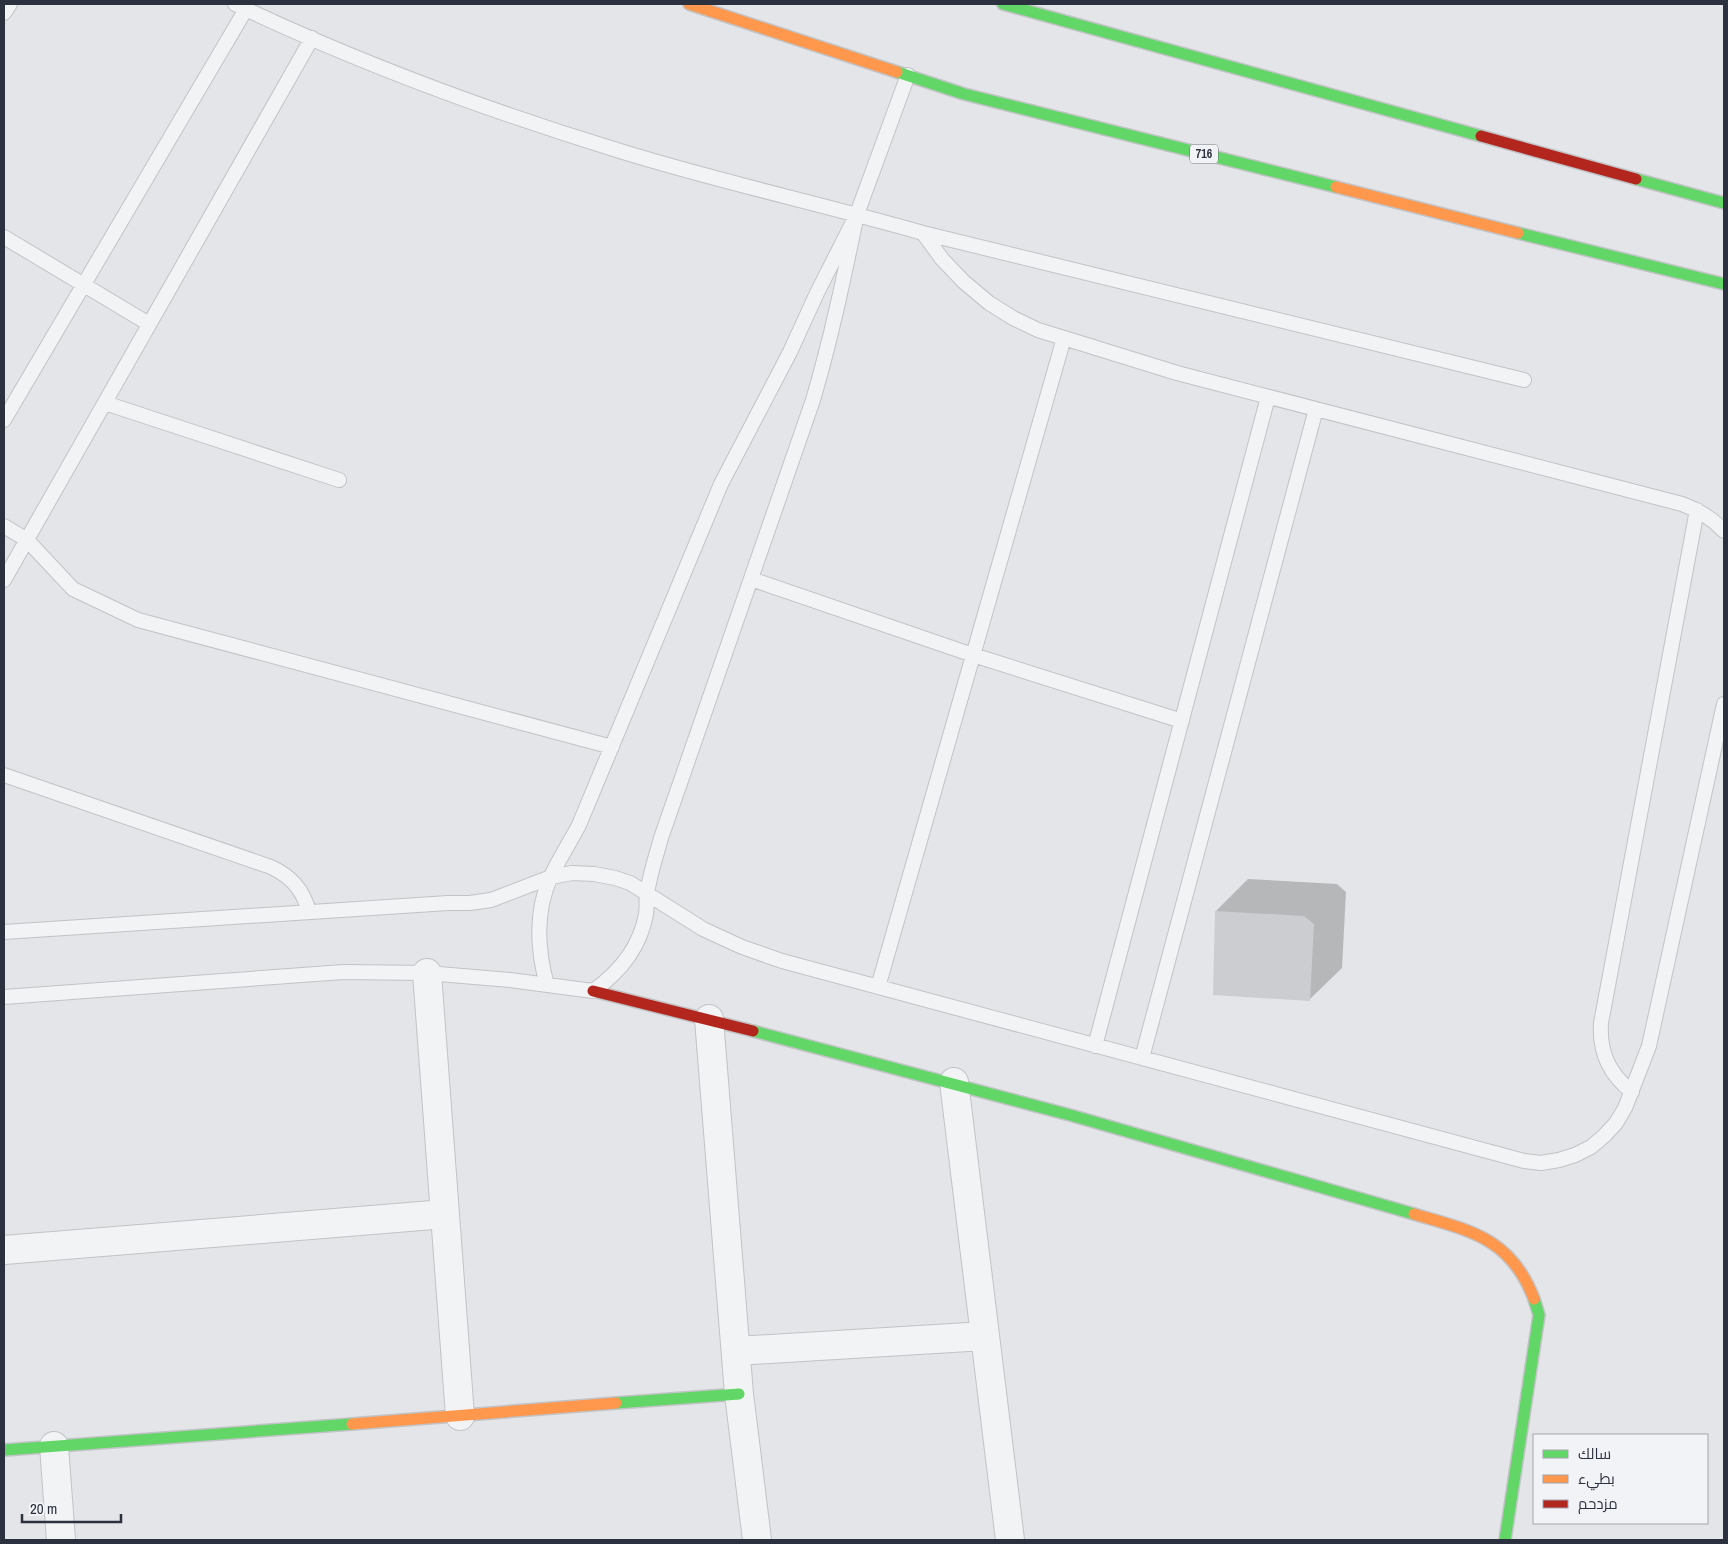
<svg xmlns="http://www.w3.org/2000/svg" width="1728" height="1544" font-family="'Archivo Narrow',Cairo,sans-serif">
	<rect width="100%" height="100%" fill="#e3e5e8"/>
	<path fill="#0003" d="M1248 879 1337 884 1346 892 1342 968 1310 999 1216 911Z"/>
	<path fill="#cccdd0" d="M1215 911 1304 916 1314 924 1310 1001 1213 995Z"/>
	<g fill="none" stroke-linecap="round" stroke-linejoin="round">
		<g stroke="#c2c3c6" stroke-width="16">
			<path id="lane" d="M235 4C359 63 489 111 620 151 720 182 822 204 923 233L1524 380
				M4 13 10 4
				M923 233 942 259 964 282 989 303 1013 318 1038 330 1177 373 1682 504C1698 510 1712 518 1724 531
				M4 237 149 324
				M105 403 339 480
				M4 420 246 9
				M4 526 27 540 73 589 138 620 612 747
				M751 579 973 655 1182 721
				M4 580 312 38
				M4 775 271 867C292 877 303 890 309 912
				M4 932 448 903H470L491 900 551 877 572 873 594 874 615 878 630 883 703 929 742 947 782 961 1524 1161 1541 1163 1559 1160 1575 1155 1591 1147 1604 1136 1616 1123 1625 1108 1649 1046 1724 704
				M547 985C537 949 535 911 551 876 559 859 570 842 579 825L721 484 790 352 817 293 857 214 908 75
				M878 987 1064 338
				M4 997 343 972 427 973 510 980 593 991C620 972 640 948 646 914 647 908 646 901 647 895 649 876 656 857 661 838L813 400C831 339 844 277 857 214
				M1095 1046 1268 397
				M1142 1058 1316 409
				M1632 1092C1609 1074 1599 1052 1601 1023L1697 510"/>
		</g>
		<g stroke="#c2c3c6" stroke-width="30">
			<path id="street" d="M427 973 460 1416
				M709 1019 739 1394 757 1540
				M954 1082 1010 1540
				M4 1250 445 1214
				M736 1351 985 1336
				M54 1446 61 1540"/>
		</g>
		<g stroke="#c2c3c6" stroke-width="14">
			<path id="fast" d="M1003 4 1481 136
				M897 72 964 94 1336 187
				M1636 179 1724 203
				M1518 233 1724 284
				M753 1031 1070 1115 1414 1214
				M616 1403 739 1394
				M4 1450 352 1424
				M1505 1540 1539 1315 1534 1299"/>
		</g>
		<g stroke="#c2c3c6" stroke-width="14">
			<path id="slow" d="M689 4 897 72
				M1336 187 1518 233
				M1414 1214C1471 1231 1511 1238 1534 1299
				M352 1424 616 1403"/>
		</g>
		<g stroke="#c2c3c6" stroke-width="14">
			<path id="jam" d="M1481 136 1636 179
				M593 991 753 1031"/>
		</g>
		<use href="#lane" stroke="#f2f3f5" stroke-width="14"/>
		<use href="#street" stroke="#f2f3f5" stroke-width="28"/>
		<use href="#fast" stroke="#63d668" stroke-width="11"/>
		<use href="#slow" stroke="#ff974d" stroke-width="11"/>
		<use href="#jam" stroke="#b3261e" stroke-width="11"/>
	</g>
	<g text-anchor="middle" stroke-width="5" stroke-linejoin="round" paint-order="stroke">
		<rect fill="#f2f3f6" stroke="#676b76" stroke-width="1" x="1190" y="144.5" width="28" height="19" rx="4"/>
		<g font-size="12" font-weight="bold" fill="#2c313f">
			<text x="1204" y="158">716</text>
		</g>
	</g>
	<rect width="1728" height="1544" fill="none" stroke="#2c313f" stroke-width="10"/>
	<rect x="1533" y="1434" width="175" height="90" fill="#f2f3f6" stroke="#a3a5ad"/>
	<rect x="1543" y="1450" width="25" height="8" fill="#63d668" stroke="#a3a5ad"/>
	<text x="1578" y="1459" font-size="15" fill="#2c313f">سالك</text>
	<rect x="1543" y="1475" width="25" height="8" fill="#ff974d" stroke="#a3a5ad"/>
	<text x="1578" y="1484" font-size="15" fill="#2c313f">بطيء</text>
	<rect x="1543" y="1500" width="25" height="8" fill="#b3261e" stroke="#a3a5ad"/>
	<text x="1578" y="1509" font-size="15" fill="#2c313f">مزدحم</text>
	<path d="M22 1514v8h99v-8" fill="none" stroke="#2c313f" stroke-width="2.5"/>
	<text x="30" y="1514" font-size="15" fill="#2c313f" stroke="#f2f3f6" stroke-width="4" paint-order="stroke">20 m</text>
</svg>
